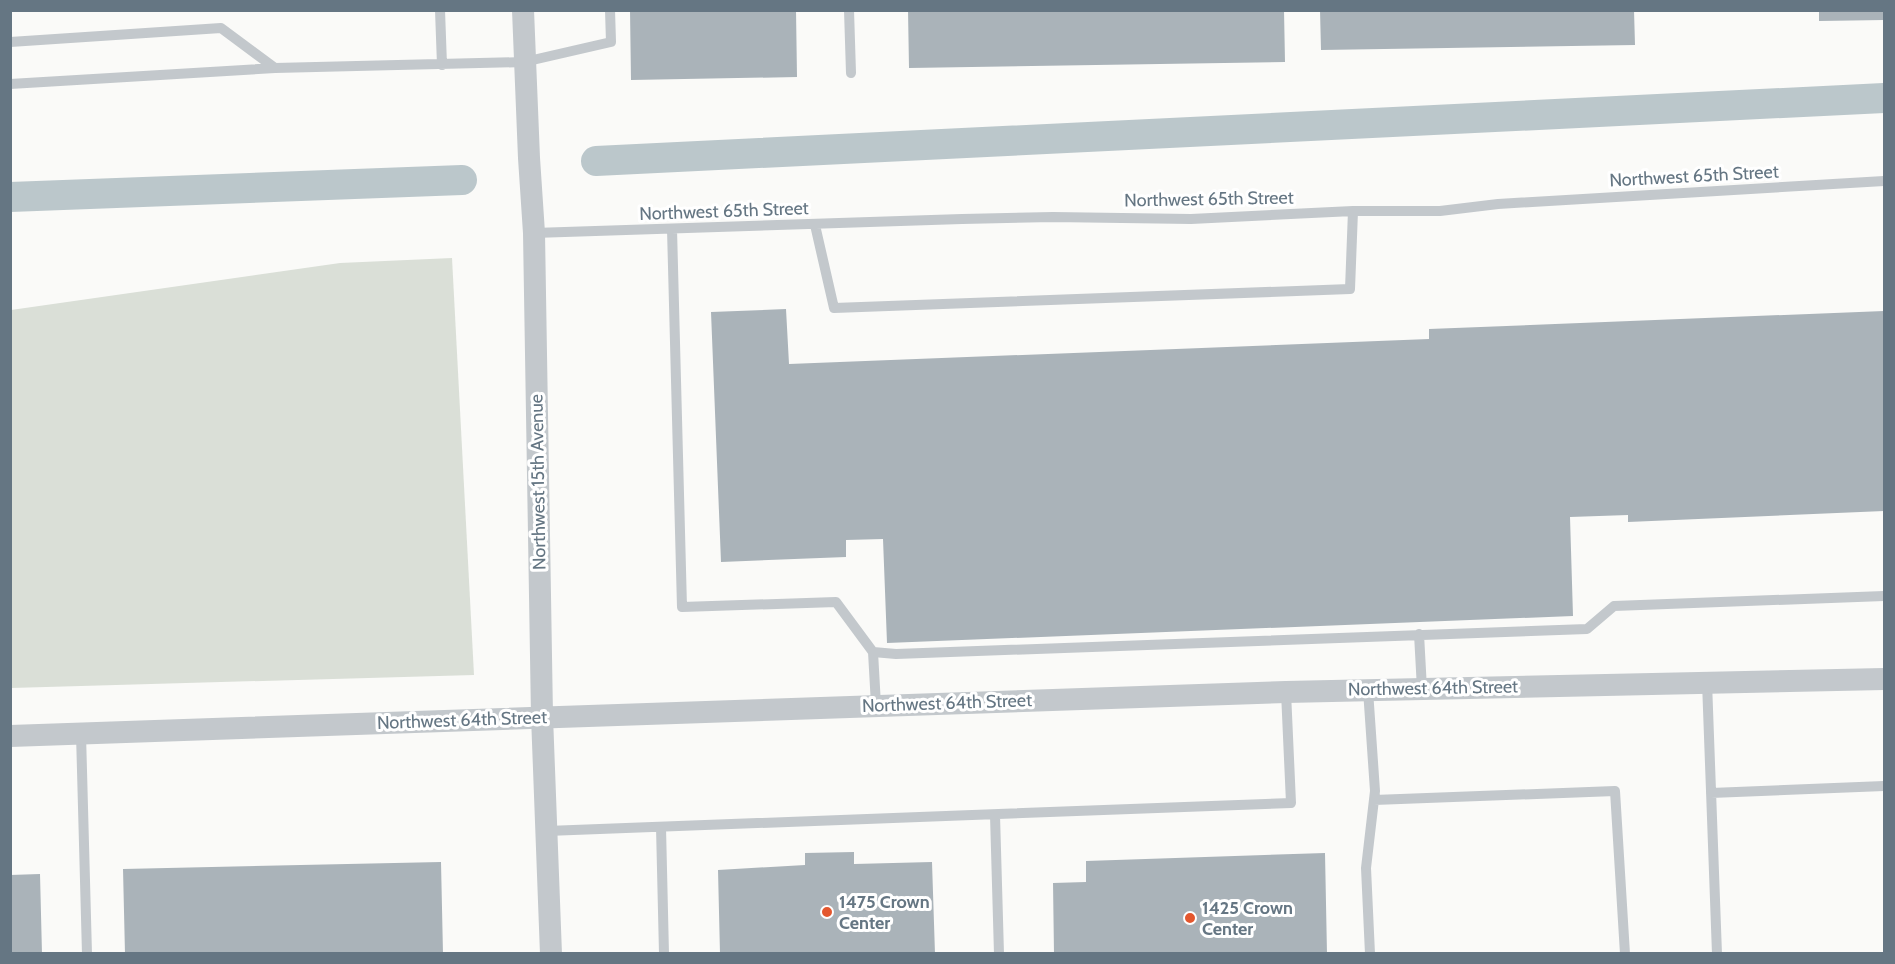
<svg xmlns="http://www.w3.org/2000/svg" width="1895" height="964" font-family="Cabin,sans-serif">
	<rect width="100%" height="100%" fill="#fafaf8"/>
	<path fill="#dadfd7" d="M452 258 474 675 11 688V310L340 263Z"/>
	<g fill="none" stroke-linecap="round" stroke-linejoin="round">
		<path stroke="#bbc7cb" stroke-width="30" d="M596 161 1884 98
			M10 197 462 180"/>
	</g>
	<path fill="#aab3b9" d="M630 10H796L797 77 631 80Z
		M908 10H1284L1285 62 909 68Z
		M1320 10H1634L1635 45 1321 50Z
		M1819 10H1884V20L1819 21Z
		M786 309 789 364 1429 339V329L1884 311V511L1628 522V515L1570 517 1573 616 887 643 883 539 846 540V557L721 562 711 312Z
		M854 852V864L932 862 935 954H720L718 870 805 865V853Z
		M1325 853 1327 954H1054L1053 883 1086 882V861Z
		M441 862 443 954H125L123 869Z
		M40 874 42 954H10V875Z"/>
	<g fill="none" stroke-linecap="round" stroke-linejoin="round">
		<path stroke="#c3c8cc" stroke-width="10" d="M440 10 442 65
			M849 10 851 73
			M10 42 221 28 275 68
			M10 84 275 68 524 62 611 42 610 10
			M815 225 834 308 1350 289 1353 211
			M672 229 682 607 836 602 873 652 896 654 1587 629 1614 606 1884 596
			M534 233 962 219 1053 217 1191 219 1353 211H1440L1498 204 1884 181
			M1419 634 1422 689
			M873 652 876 705
			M1707 682 1717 954
			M1368 690 1375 791 1366 868 1370 954
			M81 734 87 954
			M1711 793 1884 786
			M1374 800 1615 791 1625 954
			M995 815 999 954
			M661 827 664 954
			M547 831 1291 803 1286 692"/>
		<path stroke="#c3c8cc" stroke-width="22" d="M523 10 529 158 534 233 542 716 551 954
			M10 736 1286 692 1884 679"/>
	</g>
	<g fill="#e4572e" stroke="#fff" stroke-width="2">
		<circle cx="827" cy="912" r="6"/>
		<circle cx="1190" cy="918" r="6"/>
	</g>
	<g text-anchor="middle" stroke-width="6" stroke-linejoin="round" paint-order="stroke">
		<g font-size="18" fill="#657683" stroke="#fff">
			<text transform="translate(1694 176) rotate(-3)" y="6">Northwest 65th Street</text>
			<text transform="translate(1209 199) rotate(-1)" y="6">Northwest 65th Street</text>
			<text transform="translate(724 211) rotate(-2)" y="6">Northwest 65th Street</text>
			<text transform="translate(538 482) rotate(-91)" y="6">Northwest 15th Avenue</text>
			<text transform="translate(1433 688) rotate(-1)" y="6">Northwest 64th Street</text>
			<text transform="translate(947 703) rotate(-2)" y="6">Northwest 64th Street</text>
			<text transform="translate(462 720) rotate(-2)" y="6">Northwest 64th Street</text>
		</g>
		<g font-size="18" font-weight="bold" fill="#657683" stroke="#fff" text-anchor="start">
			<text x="839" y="908">1475 Crown<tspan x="839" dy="21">Center</tspan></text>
			<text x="1202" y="914">1425 Crown<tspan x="1202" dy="21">Center</tspan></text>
		</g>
	</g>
	<rect width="1895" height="964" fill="none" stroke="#657683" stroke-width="24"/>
</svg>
